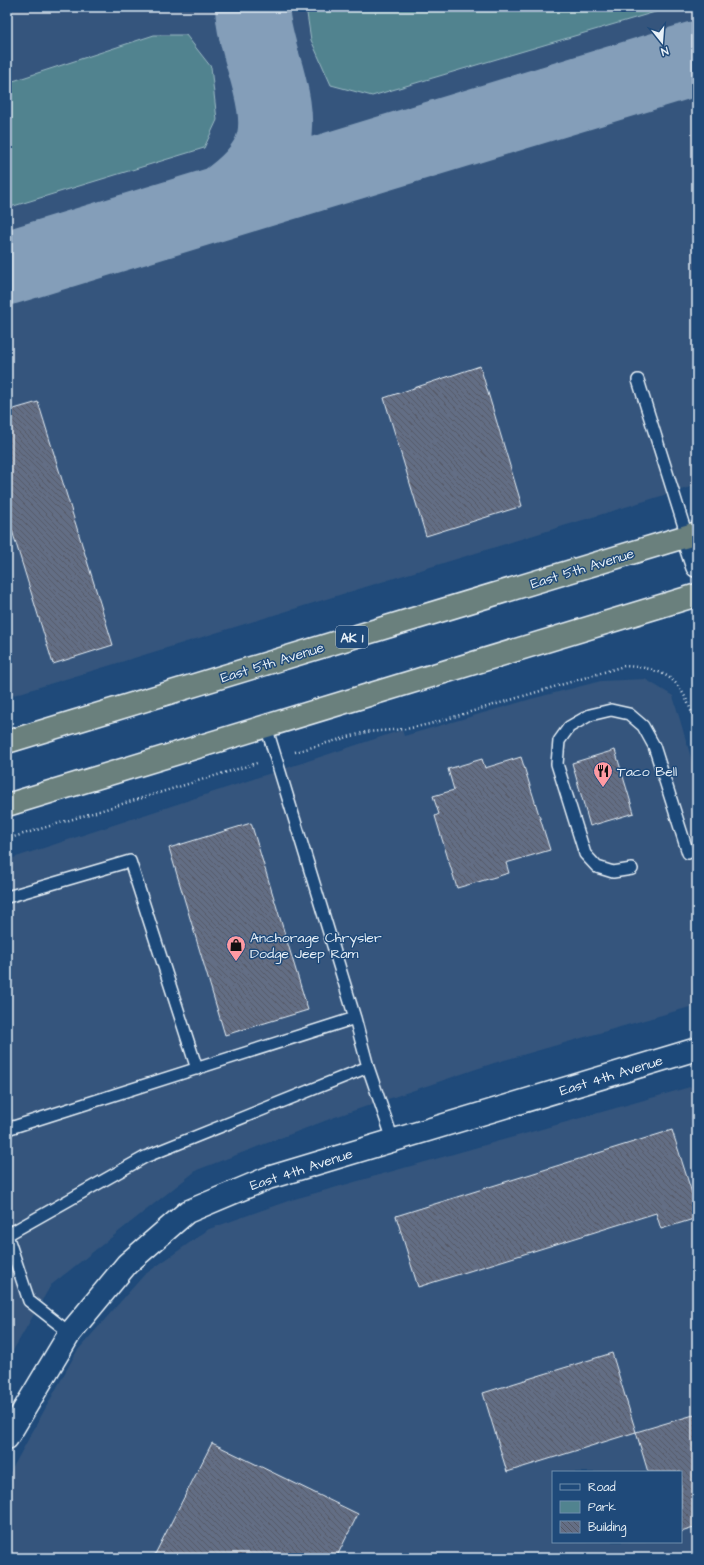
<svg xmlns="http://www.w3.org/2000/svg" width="704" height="1565" font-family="'Architects Daughter',sans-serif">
	<defs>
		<pattern id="building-back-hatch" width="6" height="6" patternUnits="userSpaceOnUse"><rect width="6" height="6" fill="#646e85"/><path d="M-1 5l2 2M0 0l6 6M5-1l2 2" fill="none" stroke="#545965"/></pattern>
	</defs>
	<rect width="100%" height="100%" fill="#1f4a7a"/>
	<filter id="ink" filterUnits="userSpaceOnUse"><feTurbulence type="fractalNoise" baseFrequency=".025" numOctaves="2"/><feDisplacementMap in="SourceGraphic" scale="8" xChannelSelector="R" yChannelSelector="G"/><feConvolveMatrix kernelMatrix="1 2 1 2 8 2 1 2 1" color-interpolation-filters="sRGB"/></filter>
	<g filter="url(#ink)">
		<path fill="#34557d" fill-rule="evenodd" d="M7 7H697V485L7 697Z
			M645 679 673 696 697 778V1005L494 1063 335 1117 197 1170 51 1285 7 1361V860L402 730 404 736 531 699 601 681Z
			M697 1085V1546L685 1558H7V1478L77 1351 144 1275 209 1229 291 1200ZM553 1472H681V1542H553Z"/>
		<path fill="#51838f" stroke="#9cbac4" d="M306 7H672L372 96 331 85 311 40Z
			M154 35H186L211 67 217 120 204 148 7 208V83Z"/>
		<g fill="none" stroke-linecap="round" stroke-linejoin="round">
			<path stroke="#849eb9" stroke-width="74" d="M223 202C284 159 283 128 263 61 258 43 253 26 252 7
				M7 268 697 58"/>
		</g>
		<path fill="url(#building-back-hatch)" stroke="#e8f1f8" d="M480 366 522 506 426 536 384 398Z
			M38 402 113 645 53 664 7 514V411Z
			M615 750 634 813 590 826 572 763Z
			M521 757 550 850 506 863 509 873 457 888 435 816 439 814 433 796 454 790 448 769 482 759 485 768Z
			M251 823 308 1010 225 1035 169 848Z
			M672 1130 697 1209V1218L661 1229 656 1213 418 1287 396 1216Z
			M612 1353 636 1432 507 1472 483 1393Z
			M697 1414V1527L681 1532V1472H648L636 1432Z
			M212 1443 358 1514 336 1558H153Z"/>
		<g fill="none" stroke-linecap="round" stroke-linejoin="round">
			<g stroke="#e8f1f8" stroke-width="14">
				<path id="service" d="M638 380 687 536
					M266 726 355 1018 368 1067 393 1140
					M632 869 613 872 597 867 585 854 557 764 559 741 569 727 590 715 611 710 629 714 643 726 654 746 688 853
					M7 897 130 861 197 1069
					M7 1129 355 1018
					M70 1333 29 1301 7 1235 145 1157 368 1067"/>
			</g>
			<g stroke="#e8f1f8" stroke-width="25">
				<path id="minor" d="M7 1438 70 1333 127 1264 187 1212 268 1178 697 1049"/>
			</g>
			<g stroke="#e8f1f8" stroke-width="25">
				<path id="tertiary" d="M687 536 697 566"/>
			</g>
			<g stroke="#e8f1f8" stroke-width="25">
				<path id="trunk" d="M7 742 697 533
					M7 805 697 595"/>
			</g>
			<path stroke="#e8f1f8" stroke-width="2.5" stroke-dasharray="1 3" stroke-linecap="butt" d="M295 752 366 732 406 729 430 724 624 666C673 668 683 684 697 728
				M7 839 257 763"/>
			<use href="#service" stroke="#1f4a7a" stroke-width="11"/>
			<use href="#minor" stroke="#1f4a7a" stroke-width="22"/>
			<use href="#tertiary" stroke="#1f4a7a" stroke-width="22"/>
			<use href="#trunk" stroke="#6a807d" stroke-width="22"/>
		</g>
	</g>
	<defs>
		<g id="restaurant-pin" transform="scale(1)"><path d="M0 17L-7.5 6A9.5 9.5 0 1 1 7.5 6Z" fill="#ff9aa2" stroke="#1f4a7a"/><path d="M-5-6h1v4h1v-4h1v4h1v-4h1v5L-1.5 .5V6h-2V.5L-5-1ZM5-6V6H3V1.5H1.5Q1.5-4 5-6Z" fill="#111"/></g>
		<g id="shop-pin" transform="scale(1)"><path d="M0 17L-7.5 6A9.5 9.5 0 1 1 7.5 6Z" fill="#ff9aa2" stroke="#1f4a7a"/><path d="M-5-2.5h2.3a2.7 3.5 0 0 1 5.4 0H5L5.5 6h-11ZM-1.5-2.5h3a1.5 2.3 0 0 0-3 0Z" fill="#111"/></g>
	</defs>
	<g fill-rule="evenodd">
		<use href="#restaurant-pin" x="603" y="771"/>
		<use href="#shop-pin" x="236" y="945"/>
	</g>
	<g text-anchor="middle" stroke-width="3" stroke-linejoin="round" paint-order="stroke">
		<rect fill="#1f4a7a" stroke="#acbfd2" stroke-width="1" x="336" y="626" width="32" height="22" rx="3"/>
		<g font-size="13" font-weight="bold" fill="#e8f1f8">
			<text x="352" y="642">AK 1</text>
		</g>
		<g font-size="14" fill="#e8f1f8" stroke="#1f4a7a">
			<text transform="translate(582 568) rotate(-17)" y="5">East 5th Avenue</text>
			<text transform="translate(272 662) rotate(-17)" y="5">East 5th Avenue</text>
			<text transform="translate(611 1075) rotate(-17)" y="5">East 4th Avenue</text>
			<text transform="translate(301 1169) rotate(-18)" y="5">East 4th Avenue</text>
		</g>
		<g font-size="14" fill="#e8f1f8" stroke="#1f4a7a" text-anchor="start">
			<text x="617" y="776">Taco Bell</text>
			<text x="250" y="942">Anchorage Chrysler<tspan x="250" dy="16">Dodge Jeep Ram</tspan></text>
		</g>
	</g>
	<rect width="704" height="1565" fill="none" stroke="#1f4a7a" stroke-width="24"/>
	<rect x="12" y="12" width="680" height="1541" fill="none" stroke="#e8f1f8" stroke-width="1.5" filter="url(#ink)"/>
	<rect x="552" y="1471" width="130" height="72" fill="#1f4a7a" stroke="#6f8dac"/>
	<rect x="560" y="1484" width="20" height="6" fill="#1f4a7a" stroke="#6f8dac"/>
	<text x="588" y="1491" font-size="12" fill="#e8f1f8">Road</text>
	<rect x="560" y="1501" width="20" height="12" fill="#51838f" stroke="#6f8dac"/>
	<text x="588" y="1511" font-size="12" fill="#e8f1f8">Park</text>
	<rect x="560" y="1521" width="20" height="12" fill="url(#building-back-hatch)" stroke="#6f8dac"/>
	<text x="588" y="1531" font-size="12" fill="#e8f1f8">Building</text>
	<g transform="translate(662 42) rotate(163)" stroke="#1f4a7a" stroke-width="3" paint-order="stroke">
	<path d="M0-3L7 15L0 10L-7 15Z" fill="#e8f1f8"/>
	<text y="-6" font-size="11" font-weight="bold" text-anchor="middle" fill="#e8f1f8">N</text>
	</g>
</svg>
